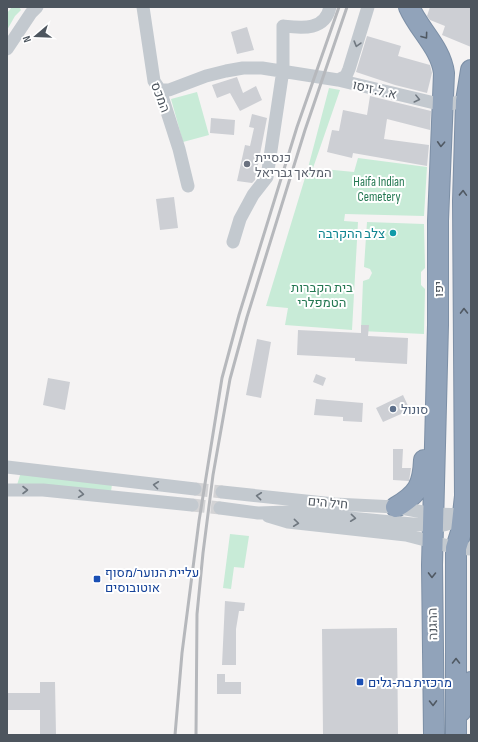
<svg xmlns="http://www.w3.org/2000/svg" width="478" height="742" font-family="'Sofia Sans Condensed',Heebo,sans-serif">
	<rect width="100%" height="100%" fill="#f5f3f3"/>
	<path fill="#c8ebd7" d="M12 7H19L21 10 15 16 7 30V13Z
		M329 88 340 90 313 168 354 172 358 158 427 167 424 216 345 214 344 221 358 222 352 330 285 325 288 308 266 306 308 168Z
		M197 92 209 135 183 142 171 99Z
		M367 222 424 224 425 268 421 272V285L425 289 424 334 361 331 363 281 369 279 372 273 370 269 364 267Z
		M21 472 112 484 111 492 17 485Z
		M230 534 249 536 244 568 234 567 231 589 223 588Z"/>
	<path fill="#cdcfd4" d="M430 7H471V47L442 35 445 26 430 20 427 16Z
		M247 27 254 50 237 54 231 32Z
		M367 36 401 46 398 56 430 65 432 73 427 93 395 85 356 72Z
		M237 77 243 93 256 86 262 100 240 111 230 93 217 98 212 85Z
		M370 96 431 111 430 130 387 119 384 139 429 145 427 166 353 153 352 158 327 152 332 130 339 131 343 110 367 115Z
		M252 114 267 118 255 180 252 183 237 181 245 145 250 146 254 128 249 127Z
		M211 118 235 120 234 135 210 133Z
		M174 197 178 228 160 230 156 199Z
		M361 325H369L368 336 408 338 407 364 355 361V358L297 355 298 330 361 333Z
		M257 339 271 342 261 398 246 395Z
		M316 374 326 378 323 386 313 382Z
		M48 378 70 382 65 410 43 405Z
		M403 395 410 410 383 422 376 408Z
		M316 399 363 403 362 422 343 421V417L314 415Z
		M393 449H403L402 468H411L409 481 393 480Z
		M225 601 245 603 244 611H239L236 629V665H222Z
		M397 628 398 735H323L322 629Z
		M217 674H225V682H241V694H217Z
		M40 682H55L56 735H40V710H7V693H40Z"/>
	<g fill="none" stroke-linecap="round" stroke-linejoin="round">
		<path stroke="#d3d3d5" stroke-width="13" stroke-dasharray="13 6" stroke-linecap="butt" d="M195 489 222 492
			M192 505 220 508"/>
		<g stroke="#7c8fa6" stroke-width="22">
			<path id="highway" d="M409 7C419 30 441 48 444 73L438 221V325L432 565 434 735
				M396 507C418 494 423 485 424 460
				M461 711 471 682
				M456 735V548L461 532 465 496 463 201 466 101 471 70"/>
		</g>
		<path stroke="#c3c9cf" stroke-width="13" d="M143 7 154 81 160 90 179 149 188 186
			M7 49 31 13 37 7
			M338 80 346 76 349 69 368 7
			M160 90H169L206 76 226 71 243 68H262L338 80 443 105 466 101
			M233 242 240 219 253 195 267 177 283 70V26C302 28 325 31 330 7
			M7 467 195 489
			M7 490H43L192 505
			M222 492 334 504 396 507 433 514 469 515
			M220 508 258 513 288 512 433 526C446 526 453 523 463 515
			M268 516 288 522 406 535 456 548 471 549"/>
		<use href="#highway" stroke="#91a3ba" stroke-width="20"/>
		<path stroke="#b6b8bc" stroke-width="3" d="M175 735 182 653 199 521 222 378 239 315 297 127 339 7
			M196 735 197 614 203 553 213 475 230 379 247 317 305 130 347 7"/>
	</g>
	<defs><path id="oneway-chevron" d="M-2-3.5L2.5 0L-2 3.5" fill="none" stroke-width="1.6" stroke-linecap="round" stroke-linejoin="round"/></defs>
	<g stroke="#505963">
		<use href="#oneway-chevron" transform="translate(425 36) rotate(54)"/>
		<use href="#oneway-chevron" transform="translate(441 144) rotate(93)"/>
		<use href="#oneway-chevron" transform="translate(463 193) rotate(-88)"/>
		<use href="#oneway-chevron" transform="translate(464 311) rotate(-91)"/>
		<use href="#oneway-chevron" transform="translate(432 575) rotate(91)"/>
		<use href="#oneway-chevron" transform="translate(456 661) rotate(-90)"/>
		<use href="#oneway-chevron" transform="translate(433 703) rotate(89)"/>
	</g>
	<g stroke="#707880">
		<use href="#oneway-chevron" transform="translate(357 44) rotate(106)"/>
		<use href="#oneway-chevron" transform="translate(417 99) rotate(14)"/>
		<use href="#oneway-chevron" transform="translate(156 485) rotate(-173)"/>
		<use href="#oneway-chevron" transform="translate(25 490)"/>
		<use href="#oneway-chevron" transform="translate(81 494) rotate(6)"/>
		<use href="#oneway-chevron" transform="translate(259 496) rotate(-174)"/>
		<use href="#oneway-chevron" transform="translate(353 518) rotate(6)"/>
		<use href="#oneway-chevron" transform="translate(296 523) rotate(6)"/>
	</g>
	<circle fill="#6b7280" stroke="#fff" stroke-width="1.5" cx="247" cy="164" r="4"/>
	<circle fill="#0f9aa8" stroke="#fff" stroke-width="1.5" cx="393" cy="233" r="4"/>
	<circle fill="#5c6f8a" stroke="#fff" stroke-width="1.5" cx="393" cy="409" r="4"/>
	<g fill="#1a4fb4" stroke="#fff" stroke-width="1.5">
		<rect x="93" y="575" width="8" height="8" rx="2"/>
		<rect x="356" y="678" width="8" height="8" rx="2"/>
	</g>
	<g text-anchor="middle" stroke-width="4" stroke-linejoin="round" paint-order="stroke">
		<g font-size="13" fill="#4d555e" stroke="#fff">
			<text transform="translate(375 89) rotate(13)" y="5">א. ל. זיסו</text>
			<text transform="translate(161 97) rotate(69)" y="5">המכס</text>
			<text transform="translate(438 289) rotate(-90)" y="5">יפו</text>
			<text transform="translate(328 502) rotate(5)" y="5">חיל הים</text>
			<text transform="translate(432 624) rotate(-91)" y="5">ההגנה</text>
		</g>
		<g font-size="13" fill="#5b616d" stroke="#fff" text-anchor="start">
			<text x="255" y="162">כנסיית<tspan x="255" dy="15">המלאך גבריאל</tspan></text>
		</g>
		<g font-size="13" fill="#247852" stroke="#fff">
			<text x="379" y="186">Haifa Indian<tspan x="379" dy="15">Cemetery</tspan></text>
			<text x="322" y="292">בית הקברות<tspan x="322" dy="15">הטמפלרי</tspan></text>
		</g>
		<g font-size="13" fill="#0d838f" stroke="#fff" text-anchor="end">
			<text x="385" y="238">צלב ההקרבה</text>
		</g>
		<g font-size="13" fill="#4e5e75" stroke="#fff" text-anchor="start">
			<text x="401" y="414">סונול</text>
		</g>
		<g font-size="13" fill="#164399" stroke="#fff" text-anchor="start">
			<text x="105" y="577">עליית הנוער/מסוף<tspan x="105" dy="15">אוטובוסים</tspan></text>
			<text x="368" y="687">מרכזית בת-גלים</text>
		</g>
	</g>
	<rect width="478" height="742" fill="none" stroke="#4d555e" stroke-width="16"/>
	<g transform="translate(36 36) rotate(251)" stroke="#ffffff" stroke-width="3" paint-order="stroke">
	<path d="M0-3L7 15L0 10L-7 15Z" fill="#4d555e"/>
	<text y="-6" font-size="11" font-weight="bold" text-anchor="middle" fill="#4d555e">N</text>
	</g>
</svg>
